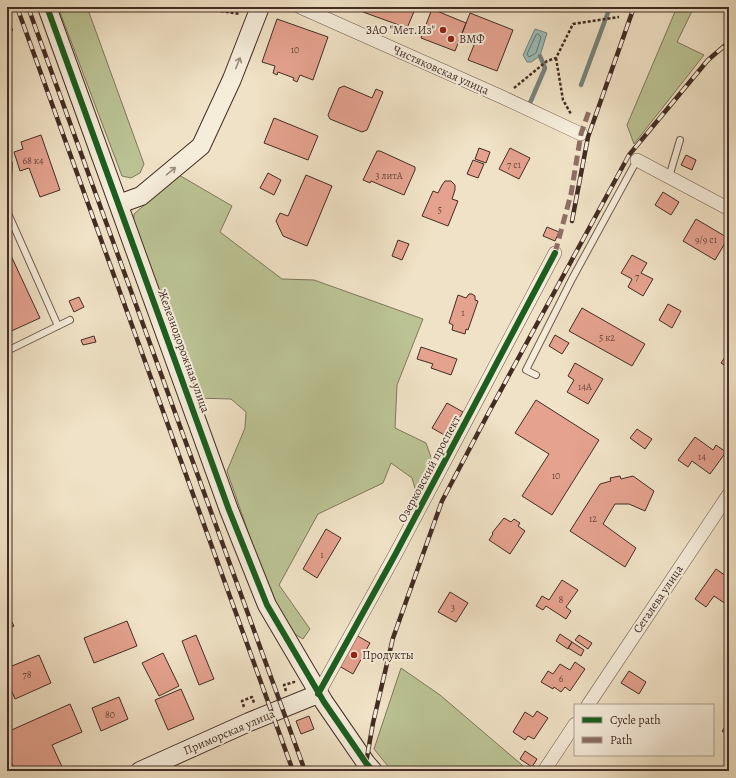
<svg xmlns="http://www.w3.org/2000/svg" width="736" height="778" font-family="Alegreya,serif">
	<rect width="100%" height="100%" fill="#f0e2c6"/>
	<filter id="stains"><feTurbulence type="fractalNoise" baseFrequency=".005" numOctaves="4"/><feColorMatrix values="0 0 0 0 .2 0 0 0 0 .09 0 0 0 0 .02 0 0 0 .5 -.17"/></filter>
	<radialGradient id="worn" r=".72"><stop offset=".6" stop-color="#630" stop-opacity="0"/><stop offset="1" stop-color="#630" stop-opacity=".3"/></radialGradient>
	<path fill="#bbc394" stroke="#7f785c" d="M58 7H87L144 164 140 173 131 178 122 176Z
		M677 7H694L677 42 704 55 634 144 627 125Z
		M179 175 232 206 220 232 282 279 314 280 423 319 397 385 395 428 426 443 432 460 438 464 419 502 412 478 391 463 383 483 318 514 279 585 310 629 303 639 293 633 279 612 255 552 227 471 245 428 246 412 231 399 194 398 133 228 134 214Z
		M401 668 440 695 529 771H392L374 749Z"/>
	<path fill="#9abdb6" stroke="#77837c" d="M535 29 547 33 540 56 531 62H527L523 55Z"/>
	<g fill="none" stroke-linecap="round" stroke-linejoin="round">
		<path stroke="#6e746d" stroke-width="1" d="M538 34 541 37 536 53 529 57 527 54 536 35Z"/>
		<path stroke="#77837c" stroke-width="4.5" d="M581 85 610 7
			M530 103 545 68 540 56"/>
	</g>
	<path fill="#e5a28f" stroke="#432c24" d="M365 7H416L407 28 363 12Z
		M432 9 466 23 455 51 421 38Z
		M470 13 513 30 497 71 468 60 474 45 460 39Z
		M277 19 328 37 313 80 300 75 297 82 293 80 294 78 278 72 277 75 273 73 275 66 262 62Z
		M344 86 372 98 376 89 383 92 367 130 362 132 330 119 328 115 339 88Z
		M274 118 318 136 308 160 264 143Z
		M41 135 60 190 40 197 29 168 20 171 14 152 23 149 21 142Z
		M479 148 490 152 486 163 475 159Z
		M510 148 530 158 519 179 499 169Z
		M377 151H380L415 167V170L404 195 371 181 370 183 363 180Z
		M686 155 696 160 692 170 681 165Z
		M473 160 484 164 478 178 467 174Z
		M268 173 281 180 274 195 260 188Z
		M306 175 332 186 307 246 283 236 276 221 280 213 288 216Z
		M445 181H451L455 185V190L452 199 458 201 448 226 422 216 433 191 438 193 442 185Z
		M663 192 679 202 671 215 655 205Z
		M696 219 728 238 715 260 683 241Z
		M547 227 559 232 555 241 543 236Z
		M398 240 409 244 402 260 392 256Z
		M7 247 40 318 7 333Z
		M632 255 647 263 641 273 653 279 643 296 628 287 632 279 621 273Z
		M469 294H472L475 296V300L478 301 468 330 466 329 465 334 452 330 453 325 449 323 458 295 466 298Z
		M79 297 84 307 74 312 69 301Z
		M668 304 681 311 672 328 659 320Z
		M582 308 645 344 632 366 569 331Z
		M555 335 569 343 562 354 549 346Z
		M94 336 96 342 83 345 81 340Z
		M421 347 457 359 451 375 431 368 433 364 417 359Z
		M729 351V368L721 363Z
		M575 363 603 379 588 404 567 392 574 380 568 376Z
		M536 400 599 440 552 515 522 496 549 454 515 433Z
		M447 403 463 412 448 437 432 428Z
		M637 429 652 439 645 449 630 438Z
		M695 437 713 450 716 445 726 452 710 474 692 461 688 467 678 460Z
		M620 476 621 479 633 476 654 491 645 511 629 504H615L603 524 636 548 625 567 570 531 600 484 611 481 610 478Z
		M504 518 511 522 514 519 520 523 518 526 525 531 510 554 489 540 493 534 492 533Z
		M326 529 341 538 317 578 303 569Z
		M716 569 729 578V606L714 596 706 607 695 599Z
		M562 580 578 590 566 607 571 611 566 619 546 606 543 610 536 606 542 596 549 600Z
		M450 592 468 603 456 622 438 612Z
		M7 613 14 626 7 629Z
		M127 621 137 646 94 663 84 638Z
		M560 634 572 642 568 649 556 641Z
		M196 635 214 679 199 685 182 641Z
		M356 635 370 643 353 674 339 666Z
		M579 635 592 643 588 649 575 640Z
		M572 642 584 650 581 656 568 648Z
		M163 653 179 686 159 696 142 663Z
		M39 655 51 683 15 699 7 680V668Z
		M575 662 585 669 570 691 565 687 561 692 554 687 553 689 541 682 548 671 553 674 560 664 570 670Z
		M629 671 646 682 639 694 621 683Z
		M181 689 194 719 168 730 155 700Z
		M119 697 128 719 101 731 92 708Z
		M70 704 82 732 52 745 64 771H21L20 769 18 770 14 769 11 761 12 758 7 760V732Z
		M537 711 548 718 534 739 528 736 525 740 513 732 525 712 533 717Z
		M309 716 314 729 301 734 296 721Z
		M729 722V736L722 731Z
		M525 751 537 759 532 767 520 759Z"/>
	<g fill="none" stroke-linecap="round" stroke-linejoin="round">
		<g stroke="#6e5a4c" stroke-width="8">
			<path id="lane" d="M669 177 680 140
				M7 198 9 164
				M7 211 58 326
				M7 351 70 320
				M536 375 526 370 572 279 637 160"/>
		</g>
		<g stroke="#6e5a4c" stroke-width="14">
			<path id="street" d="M300 7 502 97 581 134
				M637 160 729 209
				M318 694 395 555 555 253
				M588 705 729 494
				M544 771 575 724"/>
		</g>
		<g stroke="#432c24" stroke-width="20">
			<path id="secondary" d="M47 7 229 510 267 605 324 702 366 763 373 771
				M119 204 141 196 201 146 232 79 260 7
				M140 771 249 722 318 694"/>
		</g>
		<path stroke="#432c24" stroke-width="2.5" stroke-dasharray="3 2" stroke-linecap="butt" d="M196 7 240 14
			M7 19 12 31 7 38
			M556 58 563 100 571 114
			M514 88 547 61 556 58 573 24 619 17
			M286 691 284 685 294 682V681
			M244 707 242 701 252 697 254 703"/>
		<use href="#lane" stroke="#f5ecda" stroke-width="6"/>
		<use href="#street" stroke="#f5ecda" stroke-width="13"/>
		<use href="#secondary" stroke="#f5ecda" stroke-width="18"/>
		<g stroke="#432c24" stroke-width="4.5">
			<path id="rail" d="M17 7 293 771
				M28 7 305 771
				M572 221 588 137 634 7
				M367 771 366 763 373 723 393 638 442 501 489 412 629 155 708 60 729 42"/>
		</g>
		<use href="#rail" stroke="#f5ecda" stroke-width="3" stroke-dasharray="9" stroke-linecap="butt"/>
		<path stroke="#8d6e63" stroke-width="5" stroke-dasharray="10 5" stroke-linecap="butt" d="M555 253 571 194 581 134 589 111"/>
		<g stroke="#f5ecda" stroke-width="8">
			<path id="cycleway" d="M47 7 229 510 267 605 324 702 366 763 373 771
				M318 694 395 555 555 253"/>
		</g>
		<use href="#cycleway" stroke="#1b5e20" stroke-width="6"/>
	</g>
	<defs><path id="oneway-shaft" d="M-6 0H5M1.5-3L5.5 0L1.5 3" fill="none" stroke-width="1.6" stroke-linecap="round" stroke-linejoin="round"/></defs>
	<g stroke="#9c8c7f">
		<use href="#oneway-shaft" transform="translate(238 63) rotate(-68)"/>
		<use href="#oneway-shaft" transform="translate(171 171) rotate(-39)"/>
	</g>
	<g fill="#8f2418" stroke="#f5ecda" stroke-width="1.5">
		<circle cx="443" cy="30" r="4"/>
		<circle cx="451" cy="39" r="4"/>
		<circle cx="354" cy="655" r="4"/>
	</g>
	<g text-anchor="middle" stroke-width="4" stroke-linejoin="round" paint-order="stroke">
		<g font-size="10" fill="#6c4a3f">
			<text x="295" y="53">10</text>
			<text x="33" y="164">68 к4</text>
			<text x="514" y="168">7 с1</text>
			<text x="389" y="179">3 литА</text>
			<text x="440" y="213">5</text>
			<text x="706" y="243">9/9 с1</text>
			<text x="637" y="280">7</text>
			<text x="463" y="316">1</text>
			<text x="607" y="341">5 к2</text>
			<text x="585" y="390">14А</text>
			<text x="702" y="460">14</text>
			<text x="556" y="479">10</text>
			<text x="593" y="522">12</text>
			<text x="322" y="558">1</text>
			<text x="561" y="603">8</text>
			<text x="453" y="611">3</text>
			<text x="27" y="678">78</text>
			<text x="561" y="682">6</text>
			<text x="110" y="718">80</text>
		</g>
		<g font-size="12" fill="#432c24" stroke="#f5ecda" text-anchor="start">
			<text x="435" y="34" text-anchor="end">ЗАО "Мет.Из"</text>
			<text x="459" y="43">ВМФ</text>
			<text x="362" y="659">Продукты</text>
		</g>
		<g font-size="12" fill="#432c24" stroke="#f5ecda">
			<text transform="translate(441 70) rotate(24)" y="4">Чистяковская улица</text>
			<text transform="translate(184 351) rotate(70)" y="4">Железнодорожная улица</text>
			<text transform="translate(429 469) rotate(-62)" y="4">Озерковский проспект</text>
			<text transform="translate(658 599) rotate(-56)" y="4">Сегалева улица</text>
			<text transform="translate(229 732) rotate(-23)" y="4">Приморская улица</text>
		</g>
	</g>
	<rect width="736" height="778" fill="none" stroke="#f0e2c6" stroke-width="24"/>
	<rect x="8" y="8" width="720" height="762" fill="none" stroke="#432c24" stroke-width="2"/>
	<rect x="12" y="12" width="712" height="754" fill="none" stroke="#432c24"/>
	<rect x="574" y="704" width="140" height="52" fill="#f5ecda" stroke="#ae9f91"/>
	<rect x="582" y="717" width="20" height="6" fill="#1b5e20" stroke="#ae9f91"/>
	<text x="610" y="724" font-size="12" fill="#432c24">Cycle path</text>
	<rect x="582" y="737" width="20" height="6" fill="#8d6e63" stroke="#ae9f91"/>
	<text x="610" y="744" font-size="12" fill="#432c24">Path</text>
	<rect width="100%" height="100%" filter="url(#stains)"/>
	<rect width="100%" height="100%" fill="url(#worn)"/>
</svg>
